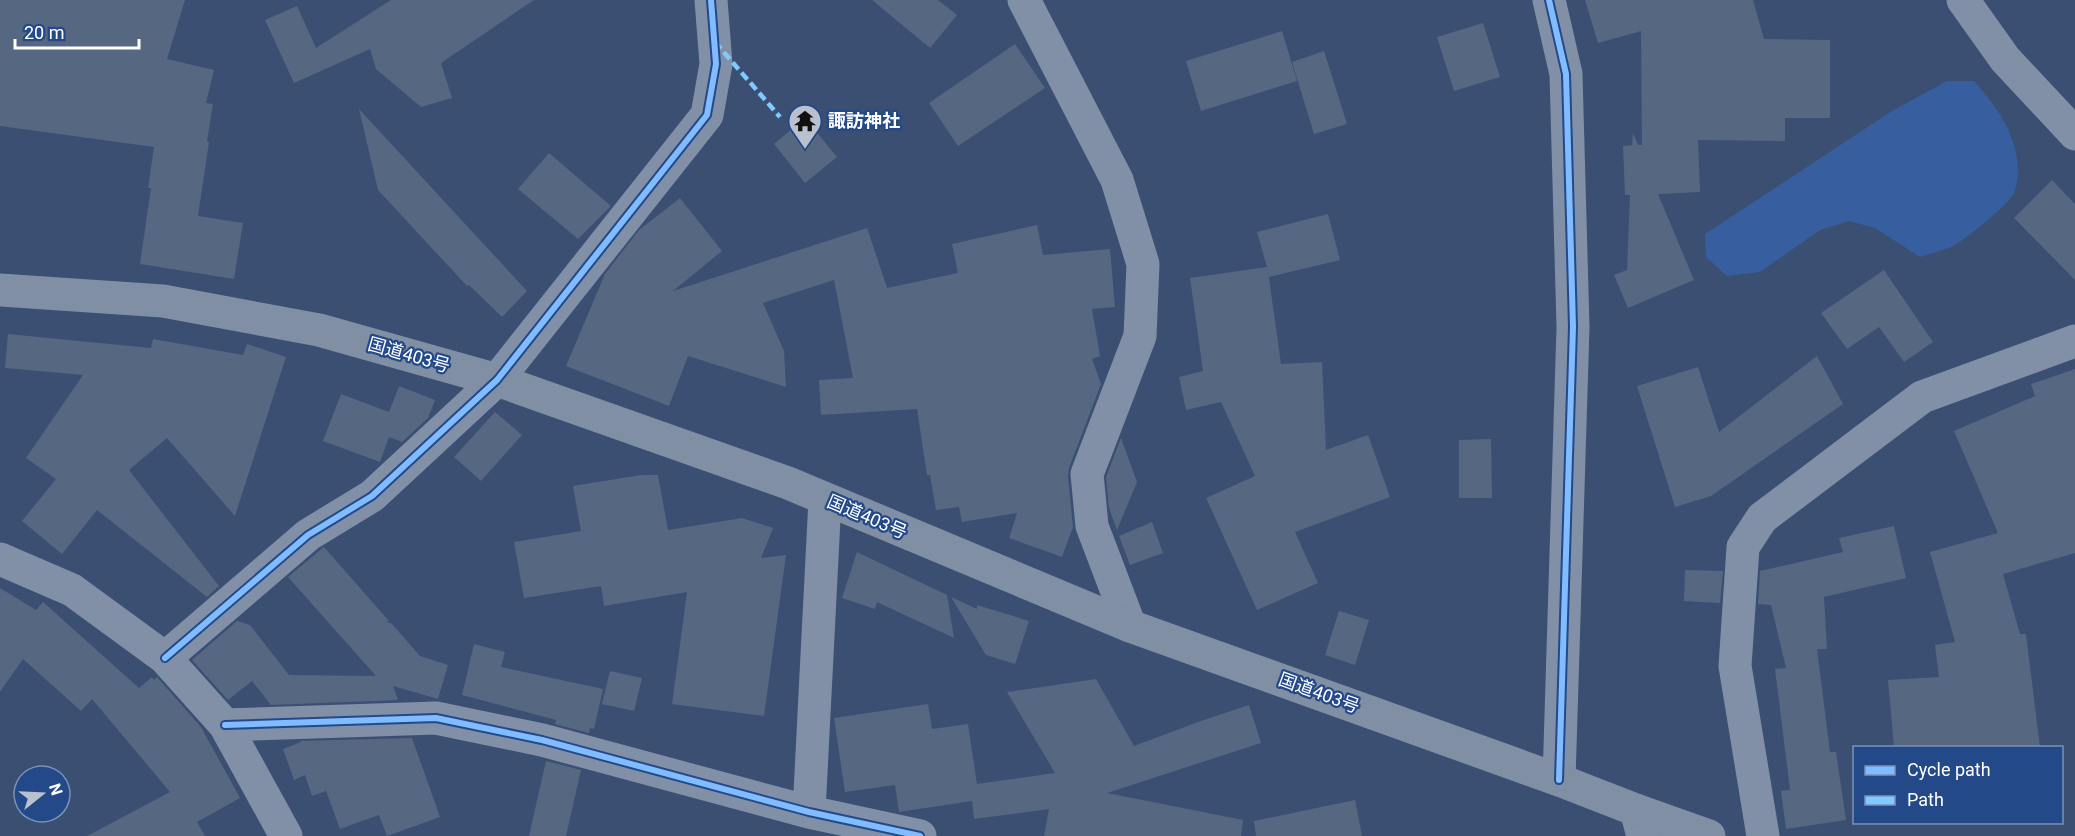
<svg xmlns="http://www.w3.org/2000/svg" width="2075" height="836" font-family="Roboto,'Noto Sans JP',sans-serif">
	<rect width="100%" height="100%" fill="#3a4f72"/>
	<path fill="#375f9f" d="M1947 81H1974C2001 111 2028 151 2014 193 2010 203 1966 239 1955 245 1945 250 1931 253 1920 257L1875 228 1849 221 1820 230 1760 272 1727 276 1706 257 1705 234 1892 111Z"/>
	<path fill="#566782" d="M0 0H185L167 59 214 70 206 103 213 104 207 141 209 142 198 216 243 223 234 279 140 264 151 188H148L154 147 0 126Z
		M391 0H534L441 63 452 98 421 107 376 69 370 49 294 83 265 20 297 6 316 48Z
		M872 0H938L957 15 930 48Z
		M1585 0H1753L1764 39 1830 40V118H1785V141L1698 140 1700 192 1658 194 1694 280 1628 308 1614 275 1627 270 1630 195H1625L1623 146 1632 145 1633 133 1638 145H1642L1641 31 1598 43Z
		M1483 23 1500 77 1454 91 1437 37Z
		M1282 31 1297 81 1201 111 1186 61Z
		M1015 44 1045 88 958 146 929 103Z
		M1324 51 1347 124 1314 134 1292 62Z
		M359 109 527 291 502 317 469 285 467 286 378 190Z
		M805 118 837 157 805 183 774 144Z
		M549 153 611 206 578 239 518 189Z
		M2052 180 2075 204V280L2014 218Z
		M680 198 722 251 673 291 867 228 887 288 958 273 952 244 1037 225 1043 255 1110 249 1115 307 1092 309 1100 356 1092 359 1101 384 1069 468 1068 476 1073 527 1062 557 1009 538 1017 513 962 522 959 507 936 510 930 475H927L917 409 821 415 819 380 853 378 834 280 763 303 784 351 786 387 688 356 669 406 566 366 605 274 639 230Z
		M1328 214 1340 260 1269 277 1268 271 1281 364 1322 362 1326 450 1368 435 1390 497 1295 532 1318 583 1257 610 1206 498 1255 476 1221 402 1186 410 1179 377 1203 371 1190 278 1267 267 1257 232Z
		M1884 270 1933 342 1904 362 1879 327 1847 349 1821 313Z
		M8 334 151 348 153 339 243 355 247 344 286 357 235 516 167 438 129 470 219 586 207 597 97 510 62 554 22 521 56 479 26 458 83 375 5 368Z
		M1817 356 1843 404 1711 496 1675 507 1637 386 1698 367 1719 432Z
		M2075 369V553L2003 574 2020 634H2026L2040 747H1894L1888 680 1939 677 1935 645 1955 642 1930 552 1998 533 1954 431 2035 396 2031 384Z
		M399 386 435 400 428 418 402 442 389 437 380 462 323 441 341 394 389 412Z
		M495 412 522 435 481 481 454 457Z
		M1121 438 1137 482 1117 530 1109 508 1106 477Z
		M1491 439 1492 498H1459V440Z
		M641 475H658L668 530 742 518 773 528 761 558 786 555 764 716 672 704 687 592 604 606 601 586 524 598 514 542 581 531 573 486Z
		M1152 522 1163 553 1130 565 1119 536Z
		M1894 526 1906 578 1824 597 1827 649H1817L1830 752H1836L1846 820 1786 829 1781 791 1790 790 1775 669 1786 668 1771 605 1758 604 1760 571 1843 552 1839 538Z
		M324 547 389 621 386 622 391 623 420 656 448 665 438 699 393 686 398 700 271 705 252 681 228 700 192 660 237 621 250 625 289 675 376 676 288 577Z
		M857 552 947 595 954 638 877 602 875 609 842 598Z
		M1685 570 1723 571 1720 603 1684 601Z
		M0 588 36 610 43 602 139 688 152 677 154 680 157 677 201 727 240 798 197 822 205 836H87L170 792 92 699 81 711 23 659 0 692Z
		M951 597 977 609V605L1029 621 1015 664 986 655Z
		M1339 611 1369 620 1355 665 1325 655Z
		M474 644 505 652 501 667 603 689 594 729 590 728 589 733 555 724 556 720 462 695Z
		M610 671 642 678 634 711 602 704Z
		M1096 679 1134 746 1198 722 1249 705 1261 743 1107 793 1243 820 1241 836H1044L1049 809 974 819 972 801 899 812 895 785 845 792 834 718 928 704 932 729 968 724 977 784 1055 773 1007 692Z
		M412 738 440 817 387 836 379 815 340 829 326 791 312 796 305 775 294 780 283 749 301 742 300 741Z
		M546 761 581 770 566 836H529Z
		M1355 800 1362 836H1256L1254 821Z"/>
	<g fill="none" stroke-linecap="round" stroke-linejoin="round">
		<path stroke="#8190a7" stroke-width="33" d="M1024 0 1117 180 1143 264 1140 336 1087 474 1092 526 1130 626
			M1549 0 1566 74 1573 327 1559 780
			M1963 0 2005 59 2075 134
			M0 559 72 590 165 658 225 725 286 836
			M165 658 308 535 372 496 497 380 707 115 716 64 711 0
			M225 725 436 718 542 740 809 812 920 836
			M1636 810 1643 836
			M809 812 825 499
			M1763 836 1735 666 1743 547 1762 518 1922 397 2075 341"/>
		<path stroke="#818fa5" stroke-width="33" d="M0 290 163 301 319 330 497 380 788 483 1130 626 1559 780 1636 810 1709 836"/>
		<path stroke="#80caff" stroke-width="4.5" stroke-dasharray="9 4.5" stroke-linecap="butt" d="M715 42 780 117"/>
		<g stroke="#234989" stroke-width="10">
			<path id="cycleway" d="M1549 0 1566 74 1573 327 1559 780
				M165 658 308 535 372 496 497 380 707 115 716 64 711 0
				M225 725 436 718 542 740 809 812 920 836"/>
		</g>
		<use href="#cycleway" stroke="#80bcff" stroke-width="6"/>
	</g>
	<defs>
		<g id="temple-pin" transform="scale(1.725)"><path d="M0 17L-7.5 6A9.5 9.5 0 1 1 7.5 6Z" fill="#bac1ce" stroke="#234989"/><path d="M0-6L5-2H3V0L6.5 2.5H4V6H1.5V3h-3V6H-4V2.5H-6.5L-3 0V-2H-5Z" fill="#111"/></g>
	</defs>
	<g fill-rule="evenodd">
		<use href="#temple-pin" x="805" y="121"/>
	</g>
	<g text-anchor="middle" stroke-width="4.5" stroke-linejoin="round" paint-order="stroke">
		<g font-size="18" font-weight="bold" fill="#fff" stroke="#234989" text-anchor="start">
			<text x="828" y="127">諏訪神社</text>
		</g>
		<g font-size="18" fill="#fff" stroke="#234989">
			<text transform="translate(409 355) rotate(16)" y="6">国道403号</text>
			<text transform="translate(867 517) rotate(23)" y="6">国道403号</text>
			<text transform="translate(1319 693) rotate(20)" y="6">国道403号</text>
		</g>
	</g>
	<rect x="1853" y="746" width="210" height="78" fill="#234989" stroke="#7b92b8" stroke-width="1.5"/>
	<rect x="1865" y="766" width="30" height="9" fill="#80bcff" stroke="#7b92b8" stroke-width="1.5"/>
	<text x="1907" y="776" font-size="18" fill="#ffffff">Cycle path</text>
	<rect x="1865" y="796" width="30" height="9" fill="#80caff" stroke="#7b92b8" stroke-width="1.5"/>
	<text x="1907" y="806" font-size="18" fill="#ffffff">Path</text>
	<g transform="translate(42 794) rotate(72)"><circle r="28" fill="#234989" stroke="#7b92b8" stroke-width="1.5"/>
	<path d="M0-4.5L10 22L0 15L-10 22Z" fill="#bac1ce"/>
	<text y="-9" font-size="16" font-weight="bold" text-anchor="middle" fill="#ffffff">N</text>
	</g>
	<path d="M15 39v9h124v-9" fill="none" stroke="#ffffff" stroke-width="3"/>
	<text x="24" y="39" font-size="18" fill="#ffffff" stroke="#234989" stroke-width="4.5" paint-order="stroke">20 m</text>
</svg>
